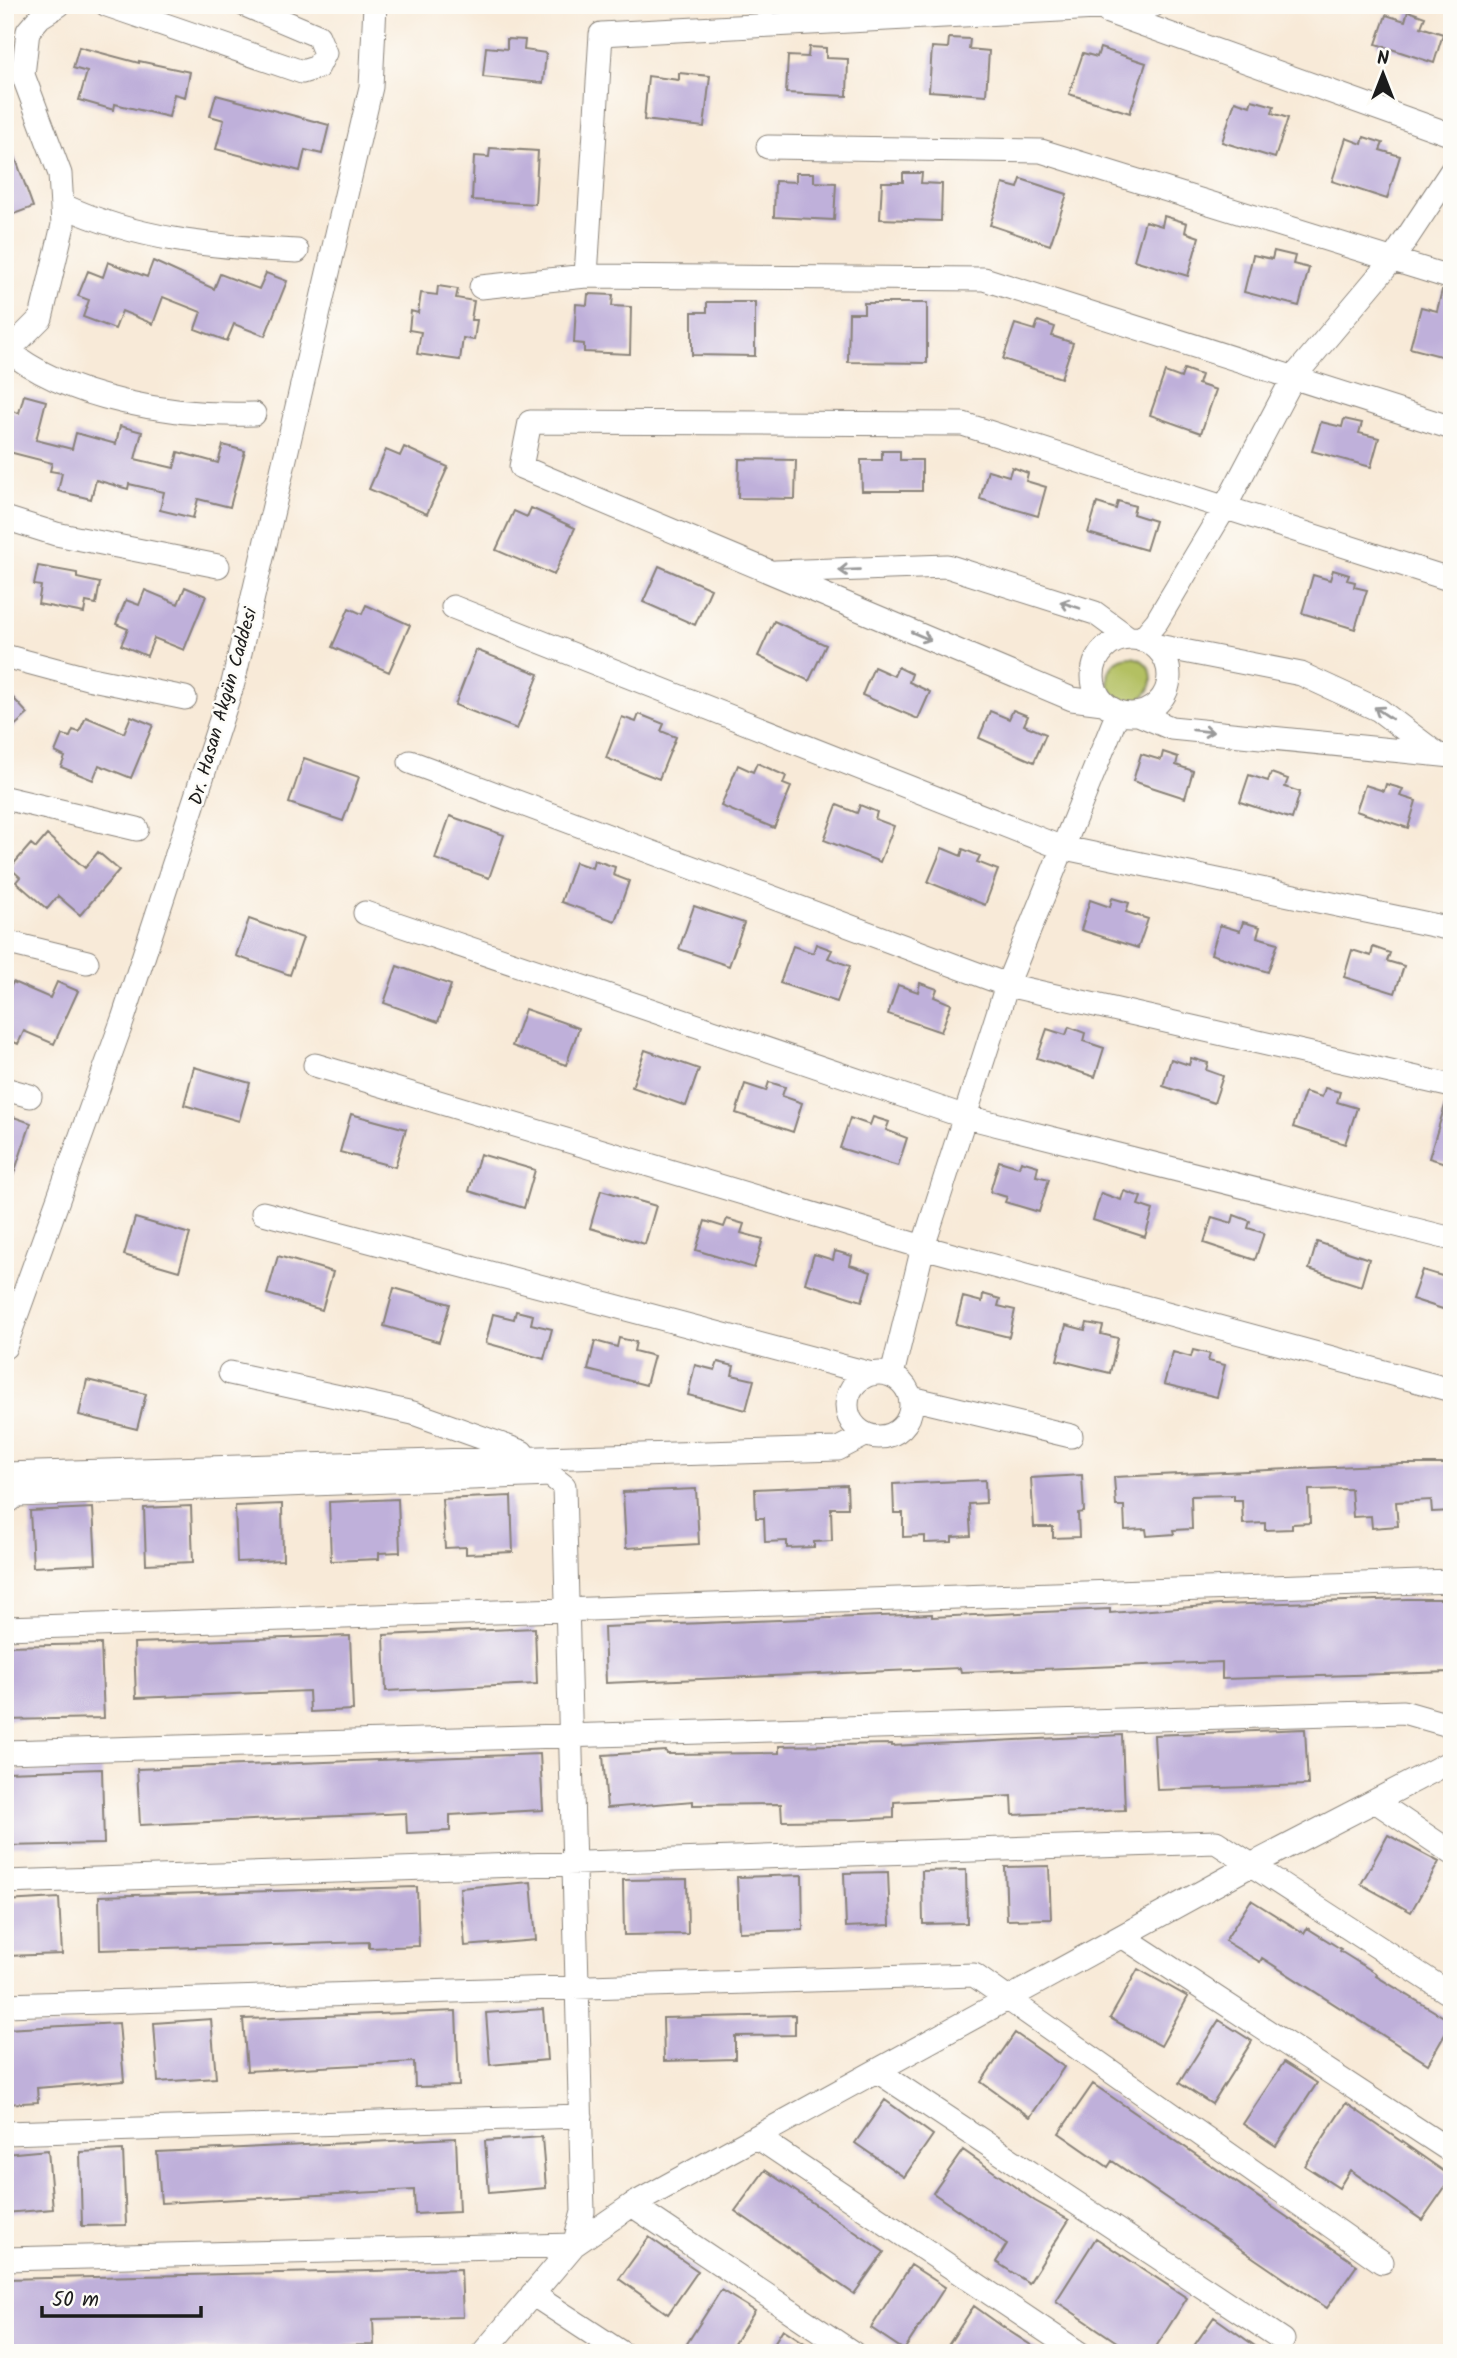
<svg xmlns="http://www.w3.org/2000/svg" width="1457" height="2358" font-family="Kalam,sans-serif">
	<rect width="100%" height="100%" fill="#fdfcf7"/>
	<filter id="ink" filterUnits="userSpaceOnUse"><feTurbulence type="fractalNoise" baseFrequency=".0143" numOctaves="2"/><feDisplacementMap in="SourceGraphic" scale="14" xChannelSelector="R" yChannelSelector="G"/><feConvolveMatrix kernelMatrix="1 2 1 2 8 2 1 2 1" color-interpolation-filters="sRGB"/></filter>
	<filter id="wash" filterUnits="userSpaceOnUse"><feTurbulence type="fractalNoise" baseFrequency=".00686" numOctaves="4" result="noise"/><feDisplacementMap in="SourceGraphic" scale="28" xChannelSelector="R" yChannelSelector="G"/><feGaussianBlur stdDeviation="1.57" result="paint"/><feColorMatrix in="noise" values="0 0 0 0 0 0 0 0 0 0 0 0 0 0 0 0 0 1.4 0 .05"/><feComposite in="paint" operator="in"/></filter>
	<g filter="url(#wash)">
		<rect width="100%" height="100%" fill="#f8ead8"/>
		<path fill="#b3c062" stroke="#686e3f" stroke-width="2" d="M1108 679a22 22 0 1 1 44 0a22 22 0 1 1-44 0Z"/>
		<g id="blocks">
			<path fill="#bfb0da" d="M1408 11 1425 17 1421 27 1443 34 1434 63 1376 44 1386 15 1405 21Z
				M949 38 970 39 969 49 989 51 986 95 929 91 932 47 948 48Z
				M507 39 525 40 524 50 546 53 543 83 483 77 486 47 507 49Z
				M79 47 139 63V61L190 72 185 97 174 94 169 117 115 104 114 110 79 100 87 72 73 68Z
				M809 47 826 48V58L848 59 847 96 786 93 788 56 808 57Z
				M1100 48 1146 63 1130 113 1069 94 1083 53 1097 57Z
				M679 73 710 76 704 127 644 120 648 76 679 80Z
				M216 95 329 125 322 154 305 150 300 171 216 149 224 120 210 116Z
				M1252 100 1274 106 1272 113 1288 118 1275 158 1222 142 1235 101 1250 106Z
				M5 137H8L33 207 11 215 5 198Z
				M1364 137 1383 143 1380 150 1400 156 1387 199 1332 181 1346 138 1362 144Z
				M490 148 538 151 535 204 472 200 474 156 489 157Z
				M796 173H814V182L836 183 834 220 774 217 775 181 796 182Z
				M903 173H922L921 183 942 184 941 221 880 219 882 182H903Z
				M1021 179 1067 194 1050 245 990 225 1003 184 1018 188Z
				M1164 216 1187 223 1185 232 1199 237 1188 276 1134 260 1145 221 1162 226Z
				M1274 251 1295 256 1293 264 1309 268 1299 306 1244 292 1253 255 1272 259Z
				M153 261 214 289 220 274 259 289 266 273 287 281 265 336 234 324 227 341 195 329 201 312 163 297 153 324 122 311 115 329 83 317 89 300 78 296 88 271 103 277 108 262 147 277Z
				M438 286 458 289 456 298 474 301 471 320H477L474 340 463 338 460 360 417 354 421 332 409 330 411 311 418 313 421 293 437 295Z
				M1442 290 1452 292V359L1410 348 1421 307 1437 311Z
				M588 294 613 295 612 306 631 307 630 354 584 352V344L574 343 576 304 587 305Z
				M707 302H755V356L692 355V312H707Z
				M864 303H927V363L848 362 849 313H864Z
				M1038 321 1055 327 1052 336 1073 343 1061 378 1003 359 1015 324 1035 330Z
				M1184 369 1201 375 1198 384 1216 390 1201 433 1150 415 1165 372 1181 378Z
				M24 395 46 401 36 440 72 449 76 433 116 444 120 426 142 432 135 459 174 468 178 452 218 463 223 445 245 451 230 507 198 499 193 518 160 510 164 492 129 484 128 489 96 480 91 499 58 491 62 473 50 471 52 463 5 451V409L19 413Z
				M1344 419 1362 423 1359 433 1379 438 1371 467 1312 451 1321 422 1342 427Z
				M404 447 448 467 427 514 369 489 386 450 400 456Z
				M882 451H900V460H922V491H862L861 460H882Z
				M739 459 796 460 795 499 738 498Z
				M1012 467 1028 473 1026 481 1046 487 1038 516 980 499 988 470 1009 476Z
				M1118 501 1135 506 1133 514 1155 521 1146 550 1088 533 1097 503 1116 509Z
				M531 508 575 528 554 575 496 550 514 511 527 517Z
				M38 566 77 573V578L100 583 96 604 86 602 84 613 38 604 41 586 34 585Z
				M659 566 711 589 695 625 643 602Z
				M1333 570 1349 575 1347 580 1355 582 1354 587 1367 590 1355 629 1302 613 1313 575 1330 580Z
				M185 587 206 596 184 650 154 638 147 656 121 645 128 629 116 624 126 600 139 605 145 590 178 604Z
				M366 605 410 625 389 672 332 647 349 608 362 614Z
				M774 621 826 645 809 681 758 656Z
				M476 650 539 674 517 729 455 705Z
				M874 667 894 676 898 667 912 674 909 682 930 692 918 719 862 695Z
				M5 689 28 714 5 734Z
				M1013 710 1028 716 1024 725 1046 734 1034 762 979 738 990 711 1009 719Z
				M639 714 664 724 661 731 676 737 659 779 606 758 622 717 636 722Z
				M131 716 153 725 131 778 99 765 93 780 61 767 65 757 55 752 62 735 70 737 73 730 79 732 86 717 124 733Z
				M1163 752 1178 757 1176 765 1193 771 1185 798 1133 781 1141 754 1161 760Z
				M304 758 359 777 343 821 289 803Z
				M757 763 786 776 783 784 791 787 774 828 721 806 738 765 753 772Z
				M1271 773 1288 779 1285 787 1300 792 1292 819 1240 802 1249 775 1268 781Z
				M1386 784 1403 789 1400 796 1416 801 1408 828 1356 811 1365 785 1384 791Z
				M837 805 857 813 860 805 877 812 875 819 894 826 880 862 824 840Z
				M450 816 504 835 489 878 435 859Z
				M47 835 85 868 98 852 119 870 80 915 58 896 47 909 16 882 20 877 10 868 31 844 36 848Z
				M942 848 961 856 963 849 980 856 977 862 998 870 985 905 928 882Z
				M594 860 615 867 613 875 629 881 615 921 561 902 575 862 592 868Z
				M1112 898 1129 903 1126 912 1148 919 1138 948 1081 930 1090 900 1110 907Z
				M694 906 744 923 729 966 679 949Z
				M249 919 303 938 290 975 236 956Z
				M1243 922 1260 927 1257 937 1278 943 1268 972 1211 954 1220 925 1240 931Z
				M816 944 832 950 828 958 850 966 837 1002 780 983 793 946 813 953Z
				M1373 947 1390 953 1387 961 1404 966 1395 993 1344 977 1352 950 1371 956Z
				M397 966 451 985 438 1022 384 1003Z
				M13 982 50 998 57 982 78 991 54 1044 24 1031 18 1044 5 1038V998Z
				M920 983 937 989 934 997 951 1004 941 1032 888 1014 898 985 918 992Z
				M525 1009 579 1028 566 1065 512 1046Z
				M1069 1027 1085 1033 1083 1041 1104 1048 1095 1077 1037 1058 1047 1029 1066 1035Z
				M645 1050 699 1069 686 1106 632 1087Z
				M1191 1058 1208 1063 1206 1070 1223 1076 1214 1103 1163 1086 1171 1059 1189 1065Z
				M194 1067 250 1083 239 1121 184 1105Z
				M769 1082 785 1087 782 1096 802 1103 793 1132 736 1113 745 1084 766 1091Z
				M1325 1088 1340 1092 1337 1102 1357 1108 1345 1144 1293 1127 1305 1092 1322 1097Z
				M1447 1099 1452 1100V1165L1429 1158Z
				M5 1114 31 1123 8 1191 5 1190Z
				M351 1114 406 1129 395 1167 340 1152Z
				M873 1117 889 1122 886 1130 907 1138 898 1166 840 1148 850 1118 870 1125Z
				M480 1154 535 1170 524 1208 469 1191Z
				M999 1161 1019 1167 1021 1161 1038 1166 1036 1176 1049 1179 1039 1212 1005 1202 1007 1197 990 1192Z
				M601 1190 656 1206 645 1244 590 1228Z
				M1124 1191 1141 1197 1138 1205 1153 1210 1145 1237 1093 1220 1101 1193 1121 1200Z
				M1234 1215 1250 1221 1248 1228 1264 1233 1255 1260 1204 1243 1212 1217 1232 1223Z
				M135 1218 190 1234 179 1271 124 1255Z
				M727 1219 744 1224 741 1233 763 1239 754 1268 696 1250 705 1221 724 1227Z
				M1317 1242 1369 1259 1361 1286 1309 1269Z
				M835 1251 852 1256 850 1265 871 1272 862 1301 805 1283 814 1254 833 1260Z
				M278 1256 333 1272 322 1310 267 1294Z
				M1422 1270 1452 1279V1312L1412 1299Z
				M394 1288 450 1304 439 1342 384 1326Z
				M983 1294 1000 1299 998 1306 1015 1310 1009 1337 956 1324 963 1297 982 1302Z
				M516 1311 533 1315 531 1324 552 1329 544 1359 486 1343 493 1314 514 1319Z
				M1087 1323 1103 1326 1101 1334 1118 1338 1110 1373 1057 1360 1066 1325 1085 1330Z
				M619 1338 636 1342 634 1351 654 1356 646 1385 588 1370 595 1341 617 1347Z
				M1193 1350 1210 1354 1208 1361 1225 1365 1217 1397 1164 1384 1173 1352 1191 1357Z
				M718 1362 734 1366 732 1375 754 1380 746 1410 688 1395 695 1365 715 1370Z
				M87 1380 146 1394 137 1429 79 1415Z
				M1401 1464H1452V1511L1432 1512 1431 1500 1396 1502 1398 1526 1372 1528 1371 1516 1353 1517 1351 1489 1309 1490 1310 1523 1292 1524V1529L1265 1530V1523L1243 1524 1242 1500H1234V1495L1191 1496 1192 1529 1173 1530 1174 1534 1147 1536 1146 1529 1125 1530 1124 1506H1116L1114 1477Z
				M1082 1475 1084 1512 1078 1513 1079 1537 1053 1538V1527H1034L1031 1478Z
				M985 1480 986 1503 969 1504 971 1536 952 1537V1542L925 1543V1536L903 1537V1513H894L893 1484Z
				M847 1485 848 1508H831L832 1541 814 1542V1547L787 1548V1541L765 1542 764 1518H756L755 1489Z
				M696 1489 699 1544 626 1548 623 1492Z
				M511 1496 513 1552 466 1554V1547L445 1548 442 1499Z
				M398 1499 400 1552 379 1553V1559L331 1561 329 1502Z
				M282 1504 283 1560 237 1562 235 1506Z
				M191 1506 193 1562 146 1564 144 1508Z
				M93 1508 96 1564 33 1567 30 1511Z
				M1407 1599H1452V1672L1222 1679V1662L961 1672 960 1668 606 1683 604 1627 932 1614V1617L1110 1609V1613L1220 1605Z
				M535 1628 537 1684 386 1691 384 1635Z
				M350 1636 353 1710 310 1712 309 1691 136 1698 134 1643Z
				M101 1644 104 1718 5 1720V1646Z
				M1305 1729 1308 1785 1157 1790 1154 1735Z
				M1122 1735 1125 1810 1013 1815 1012 1796 894 1802V1818L851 1820 782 1821 781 1804 693 1805V1801L607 1808 603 1755 666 1751 667 1754 779 1753V1746L892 1744V1746Z
				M540 1754 543 1810 450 1815V1831L407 1833 406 1813 140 1825 137 1769Z
				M102 1769 104 1844 5 1846V1772Z
				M1388 1835 1439 1862 1411 1912 1361 1884Z
				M1049 1866 1051 1919 1007 1920 1005 1867Z
				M966 1870 967 1923 923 1924 922 1871Z
				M888 1872 890 1925 846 1927 844 1873Z
				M802 1875 803 1930 739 1932 737 1877Z
				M687 1879 688 1934 624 1935 623 1880Z
				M531 1882 536 1940 465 1946 460 1888Z
				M417 1887 419 1946 369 1948V1942L100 1950 99 1896Z
				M59 1898 62 1954 5 1956V1901Z
				M1251 1900 1304 1933 1307 1928 1341 1949 1340 1951 1377 1974 1376 1976 1452 2022 1428 2064 1262 1958 1260 1962 1225 1941Z
				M1138 1969 1188 1997 1161 2046 1110 2018Z
				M543 2009 547 2060 490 2065 486 2013Z
				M456 2011 459 2086 415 2087 414 2062 247 2071 243 2019Z
				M795 2015V2035L735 2036V2059L664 2061 663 2018Z
				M211 2019 216 2078 158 2082 154 2023Z
				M1219 2020 1252 2041 1212 2104 1179 2083Z
				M119 2023 124 2081 37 2088 38 2102 5 2104V2029Z
				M1015 2033 1064 2067 1030 2117 981 2082Z
				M1284 2062 1317 2083 1276 2146 1243 2124Z
				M1093 2084 1357 2265 1327 2308 1112 2161 1108 2167 1059 2133Z
				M885 2100 933 2135 904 2177 855 2143Z
				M1346 2103 1452 2177 1422 2220 1350 2170 1339 2188 1305 2166Z
				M542 2137 546 2188 489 2193 485 2141Z
				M456 2138 459 2212 415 2214 414 2190 161 2203 157 2152Z
				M48 2150 53 2209 5 2213V2154Z
				M123 2150 126 2225 82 2226 80 2152Z
				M963 2150 1035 2201 1069 2220 1029 2283 996 2262 1007 2244 933 2193Z
				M765 2170 884 2252 854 2294 735 2211Z
				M649 2237 698 2271 668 2314 619 2279Z
				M1096 2238 1187 2298 1152 2353H1133L1056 2301Z
				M911 2265 945 2287 904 2350 871 2328Z
				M461 2269 463 2317 373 2319 374 2345 5 2353V2279Z
				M721 2290 755 2311 728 2353H681Z
				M974 2306 1006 2329 1043 2353H943Z
				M1214 2317 1265 2353H1189Z
				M783 2329 820 2353H768Z"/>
		</g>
	</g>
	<g filter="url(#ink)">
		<use href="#blocks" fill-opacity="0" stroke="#8a837a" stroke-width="2"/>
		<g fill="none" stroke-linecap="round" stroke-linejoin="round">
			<g stroke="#8a837a" stroke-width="25">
				<path id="minor" d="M107 5 302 72 318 67 325 53 318 36 245 5
					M1154 5 601 34 586 276 984 279 1452 428
					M1108 12 1452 135
					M768 147 1041 151 1452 278
					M62 205C137 240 215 247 297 251
					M481 287 586 276
					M5 340H19L41 318 63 225 60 174 23 75 28 31 40 17 59 5
					M5 348C66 400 176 417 254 414
					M5 518 56 534 218 566
					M776 572 947 566 1095 613 1129 638
					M453 607 1060 847 1452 929
					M1093 676a38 38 0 1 1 76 0a38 38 0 1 1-76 0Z
					M1141 640 1157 621 1225 507 1293 378 1393 259 1452 170
					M1153 645 1301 674 1379 710 1437 754
					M5 656 87 678 185 698
					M1103 703 1072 699 521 467 530 422 963 424 1452 580
					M1138 714 1171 728 1452 756
					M410 762 1007 985 1452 1086
					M5 798 137 829
					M365 913 963 1116 1452 1239
					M5 942 87 962
					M315 1065 923 1247 1447 1389
					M5 1089 30 1096
					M263 1213 872 1374
					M5 1347 123 1019 233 683 371 87 375 5
					M847 1405a32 32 0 1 1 64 0a32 32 0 1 1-64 0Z
					M230 1373 413 1413 522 1452
					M892 1375 923 1247 1007 985 1118 712
					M911 1398 1071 1436
					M5 1474 838 1449 865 1435
					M5 1504 17 1495 550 1475 564 1486 583 2212 574 2245 5 2259
					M5 1628 1452 1581
					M5 1752 1403 1712 1452 1726
					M1375 1801 1452 1853
					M5 1882 1216 1842 1452 1995
					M1122 1936 1452 2152
					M5 2005 974 1975 1382 2262
					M877 2071 1283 2340
					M5 2133 581 2116
					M757 2137 1079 2353
					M632 2205 853 2353
					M532 2294 622 2353
					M483 2353 574 2245 632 2205 1253 1864 1452 1761"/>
			</g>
			<use href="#minor" stroke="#fff" stroke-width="23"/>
		</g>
		<defs><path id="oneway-shaft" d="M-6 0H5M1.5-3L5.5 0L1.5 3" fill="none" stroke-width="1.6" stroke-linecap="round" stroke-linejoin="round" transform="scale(1.75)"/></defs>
		<g stroke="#999">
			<use href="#oneway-shaft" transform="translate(849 570) rotate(178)"/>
			<use href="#oneway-shaft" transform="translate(1070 605) rotate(-162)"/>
			<use href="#oneway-shaft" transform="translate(921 636) rotate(23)"/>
			<use href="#oneway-shaft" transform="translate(1383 713) rotate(-146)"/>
			<use href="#oneway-shaft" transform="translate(1203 731) rotate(6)"/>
		</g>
	</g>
	<g text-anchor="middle" stroke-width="5" stroke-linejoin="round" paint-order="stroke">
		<g font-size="19" fill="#1c1c1c" stroke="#fdfcf7">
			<text transform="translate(222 706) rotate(-74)" y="7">Dr. Hasan Akgün Caddesi</text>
		</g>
	</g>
	<rect width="1457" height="2358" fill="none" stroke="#fdfcf7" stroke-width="28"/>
	<g transform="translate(1383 74)" stroke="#fdfcf7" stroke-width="5" paint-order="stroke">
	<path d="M0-5L12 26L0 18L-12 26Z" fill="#1c1c1c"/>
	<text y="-10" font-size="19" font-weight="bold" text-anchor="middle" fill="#1c1c1c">N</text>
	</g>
	<path d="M42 2306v10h159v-10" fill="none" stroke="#1c1c1c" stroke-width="3.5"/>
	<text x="52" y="2306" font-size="21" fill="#1c1c1c" stroke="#fdfcf7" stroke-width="5" paint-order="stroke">50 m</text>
</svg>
